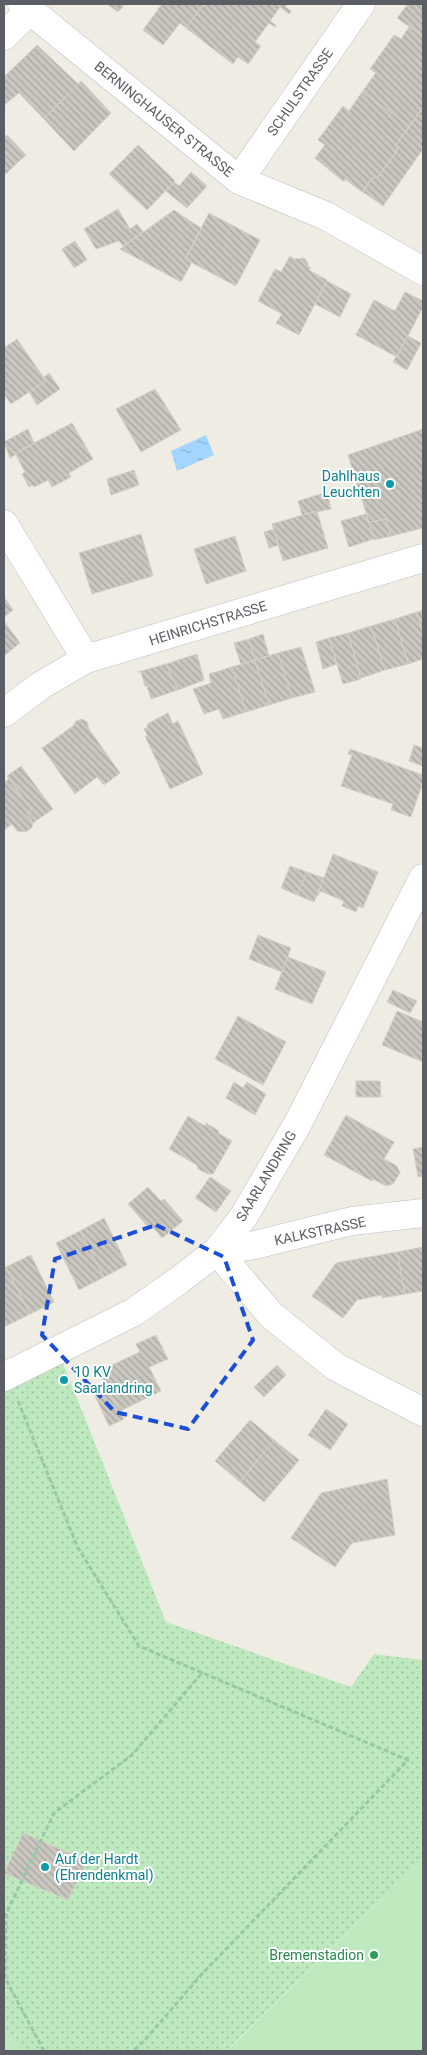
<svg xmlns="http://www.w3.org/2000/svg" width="427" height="2055" font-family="Roboto,sans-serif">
	<defs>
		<pattern id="forest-crowns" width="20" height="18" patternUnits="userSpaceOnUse" patternTransform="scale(1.25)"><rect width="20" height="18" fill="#bee9bf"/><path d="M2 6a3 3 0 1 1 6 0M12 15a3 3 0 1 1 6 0" fill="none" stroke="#9dc09f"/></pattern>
		<pattern id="park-dots" width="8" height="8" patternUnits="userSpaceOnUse" patternTransform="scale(1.25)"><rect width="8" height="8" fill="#bee9bf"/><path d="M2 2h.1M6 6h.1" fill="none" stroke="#9dc09f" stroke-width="1.8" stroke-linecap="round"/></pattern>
		<pattern id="water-ripples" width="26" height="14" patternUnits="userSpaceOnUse" patternTransform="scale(1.25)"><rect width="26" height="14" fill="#a3d5ff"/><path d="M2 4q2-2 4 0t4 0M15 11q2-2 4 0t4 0" fill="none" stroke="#88b0d2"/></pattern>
		<pattern id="building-back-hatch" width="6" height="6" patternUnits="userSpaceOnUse" patternTransform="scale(1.25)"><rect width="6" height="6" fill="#cac7c0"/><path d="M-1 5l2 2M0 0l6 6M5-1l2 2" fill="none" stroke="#a7a5a0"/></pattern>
	</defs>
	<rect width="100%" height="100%" fill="#efede3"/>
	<path fill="#bee9bf" d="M423 1859V2051H226H227Z"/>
	<path fill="url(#forest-crowns)" d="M4 2033 22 2051H4Z"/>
	<path fill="url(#park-dots)" d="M61 1358 166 1622 351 1687 374 1654 423 1660V1859L226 2051H22L4 2033V1387Z"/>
	<path fill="url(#water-ripples)" d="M206 435 214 455 177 471 171 451Z"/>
	<path fill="url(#building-back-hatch)" stroke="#d4cfc1" d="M107 4H125L118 12Z
		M162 4H207L205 6 203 5 186 28 180 23 163 45 143 30Z
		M207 4H276L280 7 270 21 276 25 275 27 269 23 255 42 261 46 248 64 238 57 233 64 186 28 203 5 205 6Z
		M276 4H288L285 7 291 11 289 14Z
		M408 4H423V36L397 18Z
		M409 27 423 36V107L410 126 362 92 376 73 370 69 394 35 401 39Z
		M37 45 78 84 44 119 19 93 4 105V77Z
		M81 81 111 113 74 151 44 119Z
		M362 92 410 126 396 145 397 151 378 177 372 178 362 192 345 179 344 182 315 158 325 145 318 140 343 106 349 111Z
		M423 107V149L383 206 363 192 372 178 378 177 397 151 396 145Z
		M7 135 26 155 16 164 4 151V138Z
		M138 145 175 181 147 210 109 174Z
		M4 151 16 164 6 174 4 172Z
		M191 172 207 186 187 208 166 191 174 182 179 186Z
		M118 209 130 229 137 224 143 232 123 246 119 241 96 249 84 229Z
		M174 210 202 229 185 259 192 262 181 282 120 249Z
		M209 213 260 240 236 286 185 259Z
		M75 241 87 260 74 268 62 249Z
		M290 256 294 259 304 258 308 263V266L311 268 309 270 327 280 299 335 276 323 282 314 258 301 275 269 281 272Z
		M327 281 351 294 340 317 315 304Z
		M405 292 423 301V307L397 357 356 335 374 300 395 311Z
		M408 336 421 343 407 370 393 362Z
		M17 339 46 381 11 404 4 394V348Z
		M49 373 60 389 37 405 29 392 46 381 43 378Z
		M155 389 181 430 141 452 116 409Z
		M72 423 93 459 69 473 71 477 52 487 48 480 34 487 33 485 29 487 22 474 25 472 15 453Z
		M28 429 34 443 10 458 4 442Z
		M423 429V528L391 536 386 519 369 522 348 455Z
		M134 470 139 485 111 495 107 479Z
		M327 492 331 509 302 515 298 501Z
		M317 511 328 548 283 561 272 524Z
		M366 514 374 539 349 547 341 521Z
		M386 519 391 536 374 540 369 522Z
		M274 529 279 545 269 548 264 532Z
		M141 534 153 576 92 594 79 553Z
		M235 536 246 571 206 584 194 549Z
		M4 597 13 610 4 617Z
		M423 610V634L417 612Z
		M417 612 423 634V659L408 664 395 619Z
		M395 619 408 664 385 670 371 626Z
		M4 621 20 643 4 656Z
		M371 626 385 670 361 678 348 633Z
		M348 633 361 679 343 684 329 638Z
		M263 634 269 656 255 660 249 639Z
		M329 638 337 664 323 669 316 642Z
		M249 639 255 660 241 665 234 643Z
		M301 647 315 692 292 698 278 653Z
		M278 653 292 698 269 705 255 660Z
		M197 654 204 680 178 690 166 664Z
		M255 660 269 705 246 712 232 667Z
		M166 664 178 690 151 699 147 686H145L141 672H138Z
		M232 667 246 712 223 719 219 709 204 714 193 689 211 683 209 674Z
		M168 713 173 724 178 721 203 774 170 789 145 736H148L144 729 148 727 147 724Z
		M82 719 87 722 89 729 120 773 104 785 97 777 75 794 42 748 73 726 76 721Z
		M414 745 423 748V766L409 761Z
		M350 749 423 775V782L411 817 391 810 393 804 341 786 352 755 348 754Z
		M21 766 53 809 33 823 27 813 32 810 7 776Z
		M9 779 32 810 27 813 33 823 32 827 26 832 17 831 12 824 4 830V783Z
		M333 854 378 872 363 908 358 906 356 912 342 906 344 901 320 891 318 896H317Z
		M290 866 307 872 297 895 281 888Z
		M307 872 324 878 314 902 297 895Z
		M258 935 291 948 282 972 249 959Z
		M288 957 326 972 312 1004 275 989Z
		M393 990 417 1001 410 1013 387 1002Z
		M397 1011 423 1022V1062L382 1045Z
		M238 1016 286 1042 263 1085 215 1059Z
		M356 1081H380L381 1097H356Z
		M234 1082 243 1088 247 1082 266 1094 255 1115 226 1098Z
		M346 1115 394 1142 384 1159 397 1166 400 1173 393 1184 386 1186 373 1179 372 1181 324 1155Z
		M188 1116 205 1126 206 1123 219 1131 218 1133 232 1141 213 1174H208L198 1169 197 1165 169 1149Z
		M423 1147V1176L418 1177 413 1149Z
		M210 1177 231 1191 216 1212 195 1198Z
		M148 1187 161 1201 164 1199 183 1221 162 1238 152 1226 149 1228 128 1204Z
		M104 1218 127 1265 104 1277 80 1231Z
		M80 1231 104 1277 79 1290 56 1243Z
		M423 1247V1291L405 1294 397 1252Z
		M397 1252 405 1294 382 1298V1295L357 1300 343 1318 312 1296 336 1263Z
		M31 1255 54 1302 30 1314 6 1267Z
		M6 1267 30 1314 6 1326 4 1323V1269Z
		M156 1335 168 1359 149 1367 161 1391 118 1412 99 1371 140 1352 136 1344Z
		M277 1365 286 1375 264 1397 254 1387Z
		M68 1376 70 1380 61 1384 59 1381Z
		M108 1389 124 1419 109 1426 95 1396Z
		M326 1409 348 1424 330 1450 308 1435Z
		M250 1420 274 1440 240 1482 215 1461Z
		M274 1440 299 1460 264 1502 240 1482Z
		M387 1479 395 1535 352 1543 335 1567 291 1538 321 1493Z
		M23 1833 87 1861 68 1900 4 1873Z"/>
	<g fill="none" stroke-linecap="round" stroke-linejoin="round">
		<g stroke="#bbbdc3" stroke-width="29">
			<path id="minor" d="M22 4 239 180 326 216 423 271
				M4 36 30 10
				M239 180 361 4
				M4 524 86 659
				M4 713 40 686 86 659 423 558
				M217 1251 271 1315 336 1367 423 1412
				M217 1251 255 1245 352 1221 423 1213
				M4 1377 134 1312 178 1281 217 1251 244 1216 297 1125 423 878"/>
		</g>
		<path stroke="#96caa6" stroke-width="3" stroke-dasharray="5 2.5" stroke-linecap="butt" d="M18 1401 78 1548 139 1646 408 1760 202 1974 144 2041 133 2051
			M44 2051 5 1978 6 1914 54 1813 132 1755 202 1673"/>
		<use href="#minor" stroke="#fff" stroke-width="28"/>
	</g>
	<path fill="none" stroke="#1d4ed8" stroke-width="4" stroke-dasharray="10 6" stroke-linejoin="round" d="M156 1225 224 1257 253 1340 188 1429 115 1412 42 1335 55 1259Z"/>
	<g fill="#0f9aa8" stroke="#fff" stroke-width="2">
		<circle cx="390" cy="484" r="5"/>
		<circle cx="64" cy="1380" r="5"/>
		<circle cx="45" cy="1867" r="5"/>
	</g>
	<circle fill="#2e9e5b" stroke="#fff" stroke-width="2" cx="374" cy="1955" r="5"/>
	<g text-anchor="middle" stroke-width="4" stroke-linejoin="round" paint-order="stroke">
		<g font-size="14" fill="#5b5f65" stroke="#fff">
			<text transform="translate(300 92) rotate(-55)" y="5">SCHULSTRASSE</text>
			<text transform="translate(164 119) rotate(39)" y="5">BERNINGHAUSER STRASSE</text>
			<text transform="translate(208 623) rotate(-17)" y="5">HEINRICHSTRASSE</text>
			<text transform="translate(266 1176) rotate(-59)" y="5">SAARLANDRING</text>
			<text transform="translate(320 1231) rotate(-12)" y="5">KALKSTRASSE</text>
		</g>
		<g font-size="14" fill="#0d838f" stroke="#fff" text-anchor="start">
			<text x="380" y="481" text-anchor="end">Dahlhaus<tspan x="380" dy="16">Leuchten</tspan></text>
			<text x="74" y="1377">10 KV<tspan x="74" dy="16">Saarlandring</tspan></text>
			<text x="55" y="1864">Auf der Hardt<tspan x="55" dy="16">(Ehrendenkmal)</tspan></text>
		</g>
		<g font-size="14" fill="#27864d" stroke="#fff" text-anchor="end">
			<text x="364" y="1960">Bremenstadion</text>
		</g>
	</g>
	<rect width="427" height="2055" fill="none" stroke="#5b5f65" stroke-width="10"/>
</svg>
